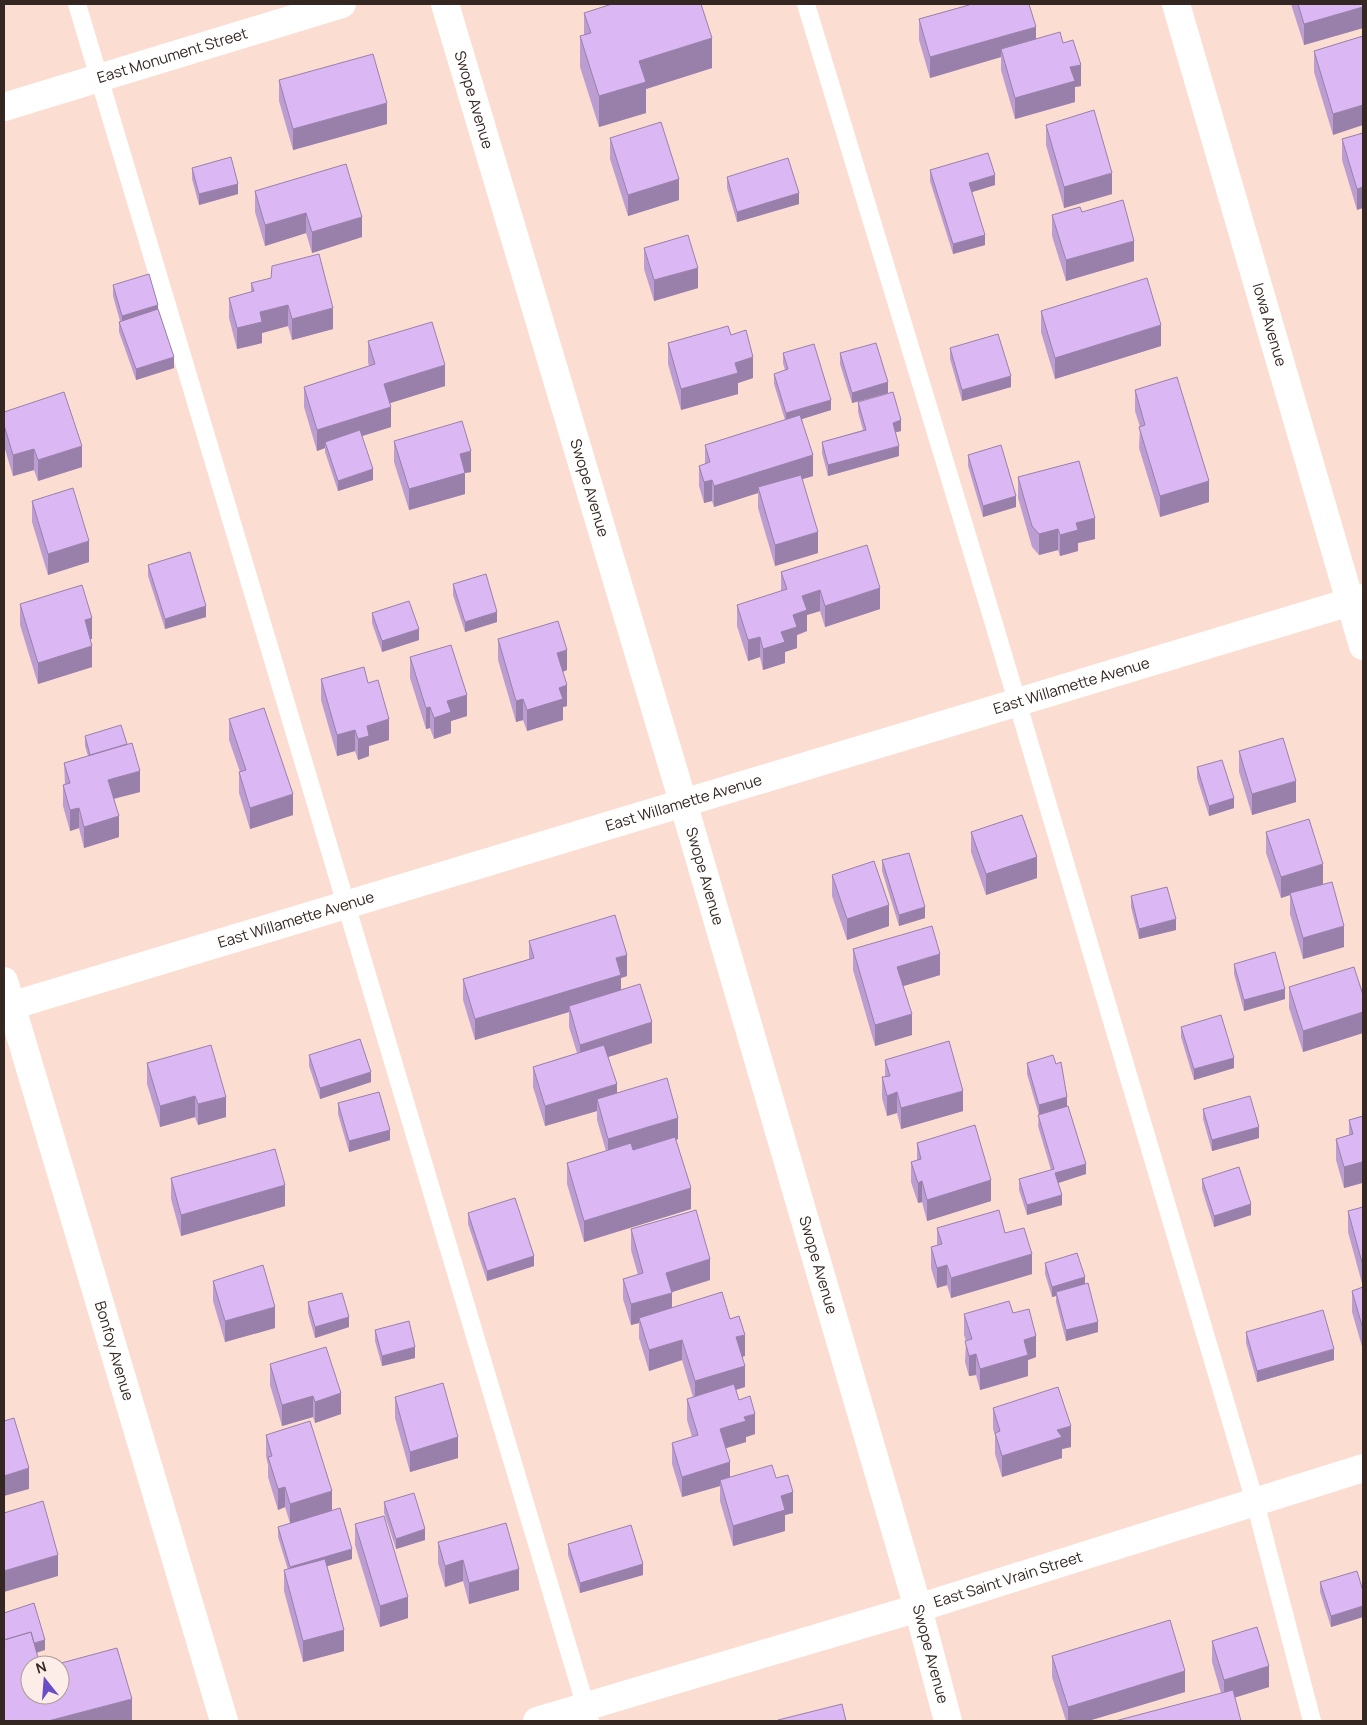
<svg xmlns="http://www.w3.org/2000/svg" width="1367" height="1725" font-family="Manrope,sans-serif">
	<rect width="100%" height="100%" fill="#fbddd1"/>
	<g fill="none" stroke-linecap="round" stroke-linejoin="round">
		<path stroke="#fff" stroke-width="18" d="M77 4 590 1721
			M806 4 994 624 1255 1502 1312 1721"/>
		<g stroke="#fff" stroke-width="28">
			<path id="s1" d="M445 4 683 802 918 1608 948 1721"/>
			<path id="s2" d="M1176 4 1363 646"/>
			<path id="s3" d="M4 107 342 4"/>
			<path id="s4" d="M4 981 224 1721"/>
			<path id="s5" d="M537 1721 918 1608 1363 1468"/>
		</g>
		<path stroke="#fff" stroke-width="28" id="s6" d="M4 1008 1363 598"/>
	</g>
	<path fill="#bc9dd2" d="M967 4H1029L1036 39 1063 43 1081 86 1075 87V102L1015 119 1001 70V57L930 78 919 40V19L967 6Z
		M1291 4H1362L1363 28 1304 45Z
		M584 13 712 68 646 89V113L599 127 580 67V36L584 35Z
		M1363 36 1333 135 1314 72V51Z
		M279 80 387 124 293 150 279 101Z
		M1046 125 1112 194 1064 208 1046 145Z
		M1363 133 1357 210 1342 160V139Z
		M610 138 679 200 628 216 610 159Z
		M192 168 238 194 199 205 192 179Z
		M930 170 995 185 972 192 985 245 953 254 930 181Z
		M727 177 799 204 737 222 727 188Z
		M255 191 362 237 312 253 306 233 265 246 255 212Z
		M1082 212 1134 261 1066 281 1052 236V215Z
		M644 248 698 288 654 301 644 269Z
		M251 283 333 329 292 340 288 326 262 333V343L237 349 229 318V298L251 292Z
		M113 285 158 309 174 368 136 380 119 332V322L120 321 113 296Z
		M1041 311 1161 346 1055 379 1041 332Z
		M731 335 753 378 738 383V394L681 410 668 364V343Z
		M368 341 445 386 390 403 391 427 362 436 373 480 338 491 325 452V448L317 451 304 407V387L369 366 368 362Z
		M950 348 1011 387 962 401 950 359Z
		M783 353 831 410 802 419 813 476 802 479 818 553 775 566 758 508V493L714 507 712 501 704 503 699 486V466L705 464V445L785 420 774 384V374L785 370 783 363Z
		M840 353 888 393 852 403 840 364Z
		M1135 390 1209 502 1160 517 1139 448 1140 427 1135 411Z
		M858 402 901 431 895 432 899 456 828 476 822 453V442L863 430 858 412Z
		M4 412 82 467 38 481 34 470 13 476 4 446Z
		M394 441 471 472 465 473V494L409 510 394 462Z
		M968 455 1016 507 983 517 968 466Z
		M1018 477 1095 539 1078 543V551L1060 556 1058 550 1039 555 1032 547 1018 498Z
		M32 501 89 562 48 575 32 522Z
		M148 565 206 617 165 629 148 576Z
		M781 572 880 609 825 627 820 611 807 615V631L797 635V648L785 652V663L763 670 760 657 748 661 737 626V605L781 591Z
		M453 584 497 622 465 632 453 595Z
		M20 604 92 639H90L92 667 38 684 20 625Z
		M372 613 419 640 382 652 372 623Z
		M498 639 567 670 562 672 567 706 563 707V720L527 731 523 720 516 722 498 660Z
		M410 657 467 716 451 721V733L434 739 430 728 426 729 410 678Z
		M321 679 368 683 389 740 369 746V756L358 760 355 751 337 756 321 700Z
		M229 719 293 815 250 829 239 793V772H240L229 740Z
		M85 736 140 792 114 799 119 837 84 848 79 828 70 831 63 806V785H65L64 763 88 756 85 746Z
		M1239 751 1296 802 1252 815 1239 772Z
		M1197 767 1234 808 1209 816 1197 778Z
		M971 832 1037 878 986 895 971 852Z
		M1266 832 1323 884 1344 947 1303 959 1290 914V895L1281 898 1266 853Z
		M882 860 925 918 899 926 882 871Z
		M832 875 889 926 847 940 832 896Z
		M1131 896 1176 930 1139 939 1131 907Z
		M529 941 627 976 621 978V990L652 1043 608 1057 617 1093 678 1139 676 1140 691 1209 584 1242 567 1184V1163L606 1151 597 1120V1111L545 1126 533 1087V1067L577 1053 569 1027V1012L475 1040 463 1000V979L529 959Z
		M853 949 940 975 903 986 912 1035 875 1046 853 970Z
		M1234 964 1285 999 1244 1011 1234 974Z
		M1289 987 1363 995V1033L1303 1052 1289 1008Z
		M1181 1027 1234 1068 1194 1080 1181 1037Z
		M309 1055 371 1082 320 1099 309 1066Z
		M885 1060 963 1111 901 1129 897 1113 887 1116 882 1098V1077H885Z
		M147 1063 226 1117 198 1125 195 1117 160 1127 147 1084Z
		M1027 1063 1067 1107 1086 1174 1058 1183 1062 1205 1027 1215 1019 1190V1179L1051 1170 1038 1126 1039 1115 1027 1074Z
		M338 1103 390 1140 349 1152 338 1114Z
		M1203 1109 1259 1138 1212 1151 1203 1119Z
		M1363 1116V1186L1362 1183 1344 1188 1336 1160V1139L1349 1135V1120Z
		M917 1143 991 1201 927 1221 922 1202 918 1203 911 1182V1162L917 1160Z
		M171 1178 285 1206 181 1236 171 1199Z
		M1202 1179 1251 1215 1214 1227 1202 1189Z
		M1363 1207V1287L1348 1232V1211Z
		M468 1213 534 1266 487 1281 468 1224Z
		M937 1228 1005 1233 1032 1274 951 1298 947 1285 937 1288 931 1268V1247L937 1245Z
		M631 1229 710 1280 672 1292V1308L730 1319 745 1356 742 1357 745 1387 736 1390 739 1400 755 1434 746 1437V1442L726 1448 730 1477 776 1478 793 1513 785 1515V1531L733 1546 720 1501V1486L682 1497 672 1464V1443L692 1437 687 1420V1399L693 1397 682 1360 649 1371 639 1338V1323L631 1325 623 1299V1279L638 1275 631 1250Z
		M1045 1263 1085 1284 1098 1332 1066 1341 1056 1302V1296L1052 1297 1045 1274Z
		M213 1281 275 1328 225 1342 213 1301Z
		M1363 1287V1350L1352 1312V1291Z
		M308 1302 349 1327 315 1338 308 1313Z
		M1013 1313 1036 1357 1028 1360V1376L980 1390 976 1375 969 1376 965 1362 966 1341 964 1335V1314Z
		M375 1330 415 1358 382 1366 375 1341Z
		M1246 1332 1334 1360 1257 1382 1246 1343Z
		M270 1364 341 1414 315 1423 313 1417 282 1426 270 1385Z
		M395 1397 458 1458 410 1472 395 1418Z
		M993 1408 1071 1447 1062 1449V1458L1002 1477 995 1454V1435L993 1429Z
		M266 1435 332 1511 352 1559 327 1566 344 1651 303 1662 284 1591V1570H288L278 1537V1527L290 1523 285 1507 278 1510 268 1477V1465L266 1456Z
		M384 1502 425 1540 396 1549 384 1513Z
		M355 1524 408 1618 380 1627 355 1545Z
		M438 1542 519 1590 469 1604 463 1581 445 1587 438 1563Z
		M568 1544 643 1575 580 1593 568 1555Z
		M1320 1582 1363 1591V1617L1331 1627 1320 1592Z
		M1212 1641 1269 1687 1235 1697 1221 1693 1212 1662Z
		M1052 1656 1185 1692 1088 1721H1066L1052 1677Z"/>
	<path fill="#9980ab" d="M1363 7V28L1304 45V24Z
		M1036 27V47L1001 49V57L930 78V57Z
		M712 38V68L646 89V113L599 127V96L639 61Z
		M1081 65V86L1075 87V102L1015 119V98L1070 67Z
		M387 103V124L293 150V129Z
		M1363 105V125L1333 135V114Z
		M1112 173V194L1064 208V187Z
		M995 175V185L969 193V183Z
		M679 179V200L628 216V195Z
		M238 184V194L199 205V194Z
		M1363 187V208L1357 210V189Z
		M799 193V204L737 222V212Z
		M306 213V233L265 246V225Z
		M362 217V237L312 253V232Z
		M985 235V245L953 254V244Z
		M1134 241V261L1066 281V260Z
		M698 268V288L654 301V280Z
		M158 305V316L122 326V316Z
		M288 305V326L262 333V343L237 349V328L260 312Z
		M333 308V329L292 340V319Z
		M1161 325V346L1055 379V358Z
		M174 357V368L136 380V369Z
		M753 357V378L738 383V394L681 410V389L735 363Z
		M445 365V386L384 405V384Z
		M1011 376V387L962 401V390Z
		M888 382V393L852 403V393Z
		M831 400V410L786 424V413Z
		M391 407V427L327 447 325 442V448L317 451V430Z
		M901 420V431L893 433V423Z
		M82 446V467L38 481V460Z
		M899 446V456L828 476V465Z
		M34 449V470L13 476V455Z
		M471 451V472L465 473V494L409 510V489L460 454Z
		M813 455V476L760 492 758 487V493L714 507V486Z
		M373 469V480L338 491V481Z
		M712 480V501L704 503V482Z
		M1209 481V502L1160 517V496Z
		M1016 496V507L983 517V506Z
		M1095 518V539L1078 543V551L1060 556V535L1076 523Z
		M1058 529V550L1039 555V534Z
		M818 532V553L775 566V545Z
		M89 541V562L48 575V554Z
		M880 588V609L825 627V606Z
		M820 590V611L807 615V631L797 635V648L785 652V663L763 670V649L781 632 793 615 802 596Z
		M206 606V617L165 629V619Z
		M497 612V622L465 632V622Z
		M92 618V639L85 641V620Z
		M419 629V640L382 652V641Z
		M760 637V657L748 661V640Z
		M92 646V667L38 684V663Z
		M567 650V670L557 674V653Z
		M567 685V706L563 707V720L527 731V710L559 688Z
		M467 695V716L451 721V733L434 739V718L447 701Z
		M523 699V720L516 722V701Z
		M430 707V728L426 729V708Z
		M389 719V740L369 746V756L358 760V739L367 726Z
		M355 730V751L337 756V735Z
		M140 771V792L108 800V780Z
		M1296 781V802L1252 815V794Z
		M293 794V815L250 829V808Z
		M1234 798V808L1209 816V806Z
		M79 808V828L70 831V810Z
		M119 816V837L84 848V827Z
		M1037 857V878L986 895V874Z
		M1323 864V885L1290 893V895L1281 898V877Z
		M889 905V926L847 940V919Z
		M925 907V918L899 926V915Z
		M1176 919V930L1139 939V929Z
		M1344 926V947L1303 959V938Z
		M940 954V975L897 988V967Z
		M627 955V976L621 978V996L569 1006V1012L475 1040V1019L616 958Z
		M1285 989V999L1244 1011V1000Z
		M1363 1012V1033L1303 1052V1031Z
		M912 1014V1035L875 1046V1025Z
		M652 1022V1043L580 1066V1045Z
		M1234 1058V1068L1194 1080V1069Z
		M371 1072V1082L320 1099V1088Z
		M617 1084V1105L597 1099V1111L545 1126V1106Z
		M963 1091V1111L901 1129V1108Z
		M897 1092V1113L887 1116V1096Z
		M195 1096V1117L160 1127V1106Z
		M226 1097V1117L198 1125V1104Z
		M1067 1097V1108L1039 1116V1105Z
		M678 1118V1139L608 1160V1139Z
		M1259 1127V1138L1212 1151V1140Z
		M390 1130V1140L349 1152V1141Z
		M1362 1162V1183L1344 1188V1167Z
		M1086 1164V1174L1055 1184V1173Z
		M991 1180V1201L927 1221V1200Z
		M922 1181V1202L918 1203V1183Z
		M285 1185V1206L181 1236V1215Z
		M691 1188V1209L584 1242V1221Z
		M1062 1195V1205L1027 1215V1205Z
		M1251 1204V1215L1214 1227V1216Z
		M1032 1254V1274L951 1298V1278Z
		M534 1256V1266L487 1281V1271Z
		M710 1259V1280L666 1294V1273Z
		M947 1265V1285L937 1288V1268Z
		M1085 1277V1287L1056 1292V1296L1052 1297V1287Z
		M672 1293V1314L639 1318V1323L631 1325V1304Z
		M275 1307V1328L225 1342V1321Z
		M349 1317V1327L315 1338V1327Z
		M1098 1322V1332L1066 1341V1330Z
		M745 1335V1356L736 1358V1337Z
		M1036 1336V1357L1028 1360V1376L980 1390V1369L1024 1340Z
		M682 1340V1360L649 1371V1350Z
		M415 1347V1358L382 1366V1356Z
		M1334 1349V1360L1257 1382V1371Z
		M976 1354V1375L969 1376V1356Z
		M745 1366V1387L695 1402V1381Z
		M341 1393V1414L315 1423V1402Z
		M313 1396V1417L282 1426V1405Z
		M755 1414V1434L746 1437V1442L720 1450V1429L744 1417Z
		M1071 1426V1447L1062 1449V1458L1002 1477V1456L1057 1430Z
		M458 1437V1458L410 1472V1452Z
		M730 1462V1483L720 1480V1486L682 1497V1477Z
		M29 1468V1489L4 1496V1476Z
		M285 1487V1507L278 1510V1489Z
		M332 1491V1512L290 1525V1504Z
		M793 1492V1513L785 1515V1531L733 1546V1526L781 1496Z
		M425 1529V1540L396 1549V1539Z
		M352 1549V1559L290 1577V1567Z
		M58 1555V1576L4 1592V1571Z
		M463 1560V1581L445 1587V1566Z
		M643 1564V1575L580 1593V1583Z
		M519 1569V1590L469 1604V1583Z
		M408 1597V1618L380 1627V1606Z
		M1363 1606V1617L1331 1627V1616Z
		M344 1630V1651L303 1662V1641Z
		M45 1640V1650L6 1663V1652Z
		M1269 1666V1687L1224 1701V1680Z
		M1185 1671V1692L1088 1721H1068V1707Z
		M132 1699V1721H48Z"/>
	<path fill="#dbb7f4" stroke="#9980ab" d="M612 4H701L712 38 639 61 646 82 599 96 580 36 591 33 584 13Z
		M969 4H1029L1036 27 930 57 919 19 969 5Z
		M1298 4H1362L1363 7 1304 24Z
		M1060 32 1063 43 1073 40 1081 65 1070 67 1075 81 1015 98 1001 49Z
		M1363 36V105L1333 114 1314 51Z
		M373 54 387 103 293 129 279 80Z
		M1094 110 1112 173 1064 187 1046 125Z
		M661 122 679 179 628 195 610 138Z
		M1363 133V187L1357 189 1342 139Z
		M988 153 995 175 969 183 985 235 953 244 930 170Z
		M231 157 238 184 199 194 192 168Z
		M788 158 799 193 737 212 727 177Z
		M346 164 362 217 312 232 306 213 265 225 255 191Z
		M1123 200 1134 241 1066 260 1052 215 1080 207 1082 212Z
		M688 235 698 268 654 280 644 248Z
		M319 254 333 308 292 319 288 305 260 312 262 322 237 328 229 298 254 291 251 283 271 278 272 266Z
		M149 274 158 305 122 316 113 285Z
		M1147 278 1161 325 1055 358 1041 311Z
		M158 309 174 357 136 369 119 322Z
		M432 322 445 365 384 384 391 407 317 430 304 387 375 364 368 341Z
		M728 326 731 335 746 330 753 357 735 363 738 373 681 389 668 343Z
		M998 334 1011 376 962 390 950 348Z
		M876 343 888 382 852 393 840 353Z
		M814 344 831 400 786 413 774 374 788 369 783 353Z
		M1177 377 1209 481 1160 496 1139 427 1145 425 1135 390Z
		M64 392 82 446 38 460 34 449 13 455 4 425V412Z
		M893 392 901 420 893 423 899 446 828 465 822 442 866 430 858 402Z
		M800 415 813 455 714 486 712 480 704 482 699 466 710 462 705 445Z
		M462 421 471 451 460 454 465 473 409 489 394 441Z
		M360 430 373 469 338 481 325 442Z
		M1001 445 1016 496 983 506 968 455Z
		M1079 461 1095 518 1076 523 1078 530 1060 535 1058 529 1039 534 1032 526 1018 477Z
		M801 475 818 532 775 545 758 487Z
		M73 488 89 541 48 554 32 501Z
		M867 545 880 588 825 606 820 590 802 596 807 610 793 615 797 627 781 632 785 642 763 649 760 637 748 640 737 605 787 589 781 572Z
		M190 552 206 606 165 619 148 565Z
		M486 574 497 612 465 622 453 584Z
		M82 585 92 618 85 620 92 646 38 663 20 604Z
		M409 601 419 629 382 641 372 613Z
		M558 621 567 650 557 653 567 685 559 688 563 699 527 710 523 699 516 701 498 639Z
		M451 645 467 695 447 701 451 712 434 718 430 707 426 708 410 657Z
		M364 667 368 683 378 680 389 719 367 726 369 736 358 739 355 730 337 735 321 679Z
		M264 708 293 794 250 808 239 772 246 770 229 719Z
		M121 725 127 744 90 755 85 736Z
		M1283 738 1296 781 1252 794 1239 751Z
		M132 743 140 771 108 780 119 816 84 827 79 808 70 810 63 785 70 783 64 763Z
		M1222 760 1234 798 1209 806 1197 767Z
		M1022 815 1037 857 986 874 971 832Z
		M1309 819 1323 864 1281 877 1266 832Z
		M909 853 925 907 899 915 882 860Z
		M874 861 889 905 847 919 832 875Z
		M1332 882 1344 926 1303 938 1290 893Z
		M1167 887 1176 919 1139 929 1131 896Z
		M615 915 627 955 616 958 621 975 475 1019 463 979 534 958 529 941Z
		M932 926 940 954 897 967 912 1014 875 1025 853 949Z
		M1275 952 1285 989 1244 1000 1234 964Z
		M1354 967 1363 995V1012L1303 1031 1289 987Z
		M640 984 652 1022 580 1045 569 1006Z
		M1221 1015 1234 1058 1194 1069 1181 1027Z
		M360 1039 371 1072 320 1088 309 1055Z
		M949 1041 963 1091 901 1108 897 1092 887 1096 882 1077 890 1076 885 1060Z
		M211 1045 226 1097 198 1104 195 1096 160 1106 147 1063Z
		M604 1045 617 1084 545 1106 533 1067Z
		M1053 1055 1056 1064 1061 1062 1067 1097 1039 1105 1027 1063Z
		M667 1078 678 1118 608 1139 597 1099Z
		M379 1092 390 1130 349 1141 338 1103Z
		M1250 1096 1259 1127 1212 1140 1203 1109Z
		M1068 1106 1086 1164 1055 1173 1062 1195 1027 1205 1019 1179 1054 1169 1038 1115Z
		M1363 1116V1165L1362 1162 1344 1167 1336 1139 1353 1134 1349 1120Z
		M975 1125 991 1180 927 1200 922 1181 918 1183 911 1162 921 1159 917 1143Z
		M675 1137 691 1188 584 1221 567 1163 631 1143 633 1150Z
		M275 1149 285 1185 181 1215 171 1178Z
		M1239 1167 1251 1204 1214 1216 1202 1179Z
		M515 1198 534 1256 487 1271 468 1213Z
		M1363 1207V1266L1348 1211Z
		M696 1210 710 1259 666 1273 672 1293 631 1304 623 1279 643 1273 631 1229Z
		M999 1210 1005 1233 1024 1228 1032 1254 951 1278 947 1265 937 1268 931 1247 942 1244 937 1228Z
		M1077 1253 1085 1277 1052 1287 1045 1263Z
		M263 1265 275 1307 225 1321 213 1281Z
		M1088 1283 1098 1322 1066 1330 1056 1292Z
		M1363 1287V1329L1352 1291Z
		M722 1292 730 1319 739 1316 745 1335 736 1337 745 1366 695 1381 682 1340 649 1350 639 1318Z
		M342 1293 349 1317 315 1327 308 1302Z
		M1009 1301 1013 1313 1029 1309 1036 1336 1024 1340 1028 1355 980 1369 976 1354 969 1356 965 1341 972 1339 964 1314Z
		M1323 1310 1334 1349 1257 1371 1246 1332Z
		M409 1321 415 1347 382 1356 375 1330Z
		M326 1347 341 1393 315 1402 313 1396 282 1405 270 1364Z
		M443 1383 458 1437 410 1452 395 1397Z
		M734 1384 739 1400 750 1396 755 1414 744 1417 746 1421 720 1429 730 1462 682 1477 672 1443 698 1435 687 1399Z
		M1058 1387 1071 1426 1057 1430 1062 1437 1002 1456 995 1433 1000 1431 993 1408Z
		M14 1418 29 1468 4 1476V1421Z
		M310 1421 332 1491 290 1504 285 1487 278 1489 268 1457 272 1456 266 1435Z
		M772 1465 776 1478 788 1475 793 1492 781 1496 785 1510 733 1526 720 1480Z
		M414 1493 425 1529 396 1539 384 1502Z
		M43 1501 58 1555 4 1571V1513Z
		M340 1508 352 1549 290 1567 278 1527Z
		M384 1516 408 1597 380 1606 355 1524Z
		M506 1523 519 1569 469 1583 463 1560 445 1566 438 1542Z
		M631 1525 643 1564 580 1583 568 1544Z
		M325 1559 344 1630 303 1641 284 1570Z
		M1357 1571 1363 1591V1606L1331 1616 1320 1582Z
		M34 1603 45 1640 34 1643 31 1632 4 1640V1613Z
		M1170 1620 1185 1671 1068 1707 1052 1656Z
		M1257 1627 1269 1666 1224 1680 1212 1641Z
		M31 1632 40 1665H30V1695H60V1665H54L117 1648 132 1699 48 1721H4V1640Z
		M1233 1690 1241 1721H1115Z
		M842 1704 846 1721H777L778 1720Z"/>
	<g text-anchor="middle" stroke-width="5" stroke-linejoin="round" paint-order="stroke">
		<g font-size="15" fill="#342621" stroke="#fdede8">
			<text dy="5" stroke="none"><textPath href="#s3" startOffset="176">East Monument Street</textPath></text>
			<text dy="5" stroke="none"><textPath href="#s1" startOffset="100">Swope Avenue</textPath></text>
			<text dy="5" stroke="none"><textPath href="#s2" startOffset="334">Iowa Avenue</textPath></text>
			<text dy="5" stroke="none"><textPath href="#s1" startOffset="505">Swope Avenue</textPath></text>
			<text dy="5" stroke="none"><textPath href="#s6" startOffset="1115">East Willamette Avenue</textPath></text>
			<text dy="5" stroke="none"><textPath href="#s6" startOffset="710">East Willamette Avenue</textPath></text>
			<text dy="5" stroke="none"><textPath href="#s1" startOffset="910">Swope Avenue</textPath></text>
			<text dy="5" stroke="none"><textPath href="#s6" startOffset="305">East Willamette Avenue</textPath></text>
			<text dy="5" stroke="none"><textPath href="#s1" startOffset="1315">Swope Avenue</textPath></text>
			<text dy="5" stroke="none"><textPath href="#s4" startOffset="386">Bonfoy Avenue</textPath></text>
			<text dy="5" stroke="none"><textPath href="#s5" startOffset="492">East Saint Vrain Street</textPath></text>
			<text dy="5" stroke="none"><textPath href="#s1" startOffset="1720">Swope Avenue</textPath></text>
		</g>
	</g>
	<rect width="1367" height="1725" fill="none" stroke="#342621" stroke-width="10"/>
	<g transform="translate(45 1680) rotate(343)"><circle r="24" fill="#fdede8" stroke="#ad9d98"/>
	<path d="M0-4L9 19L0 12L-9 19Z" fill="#684ec7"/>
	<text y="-8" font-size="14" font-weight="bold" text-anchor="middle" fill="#342621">N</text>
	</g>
</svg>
